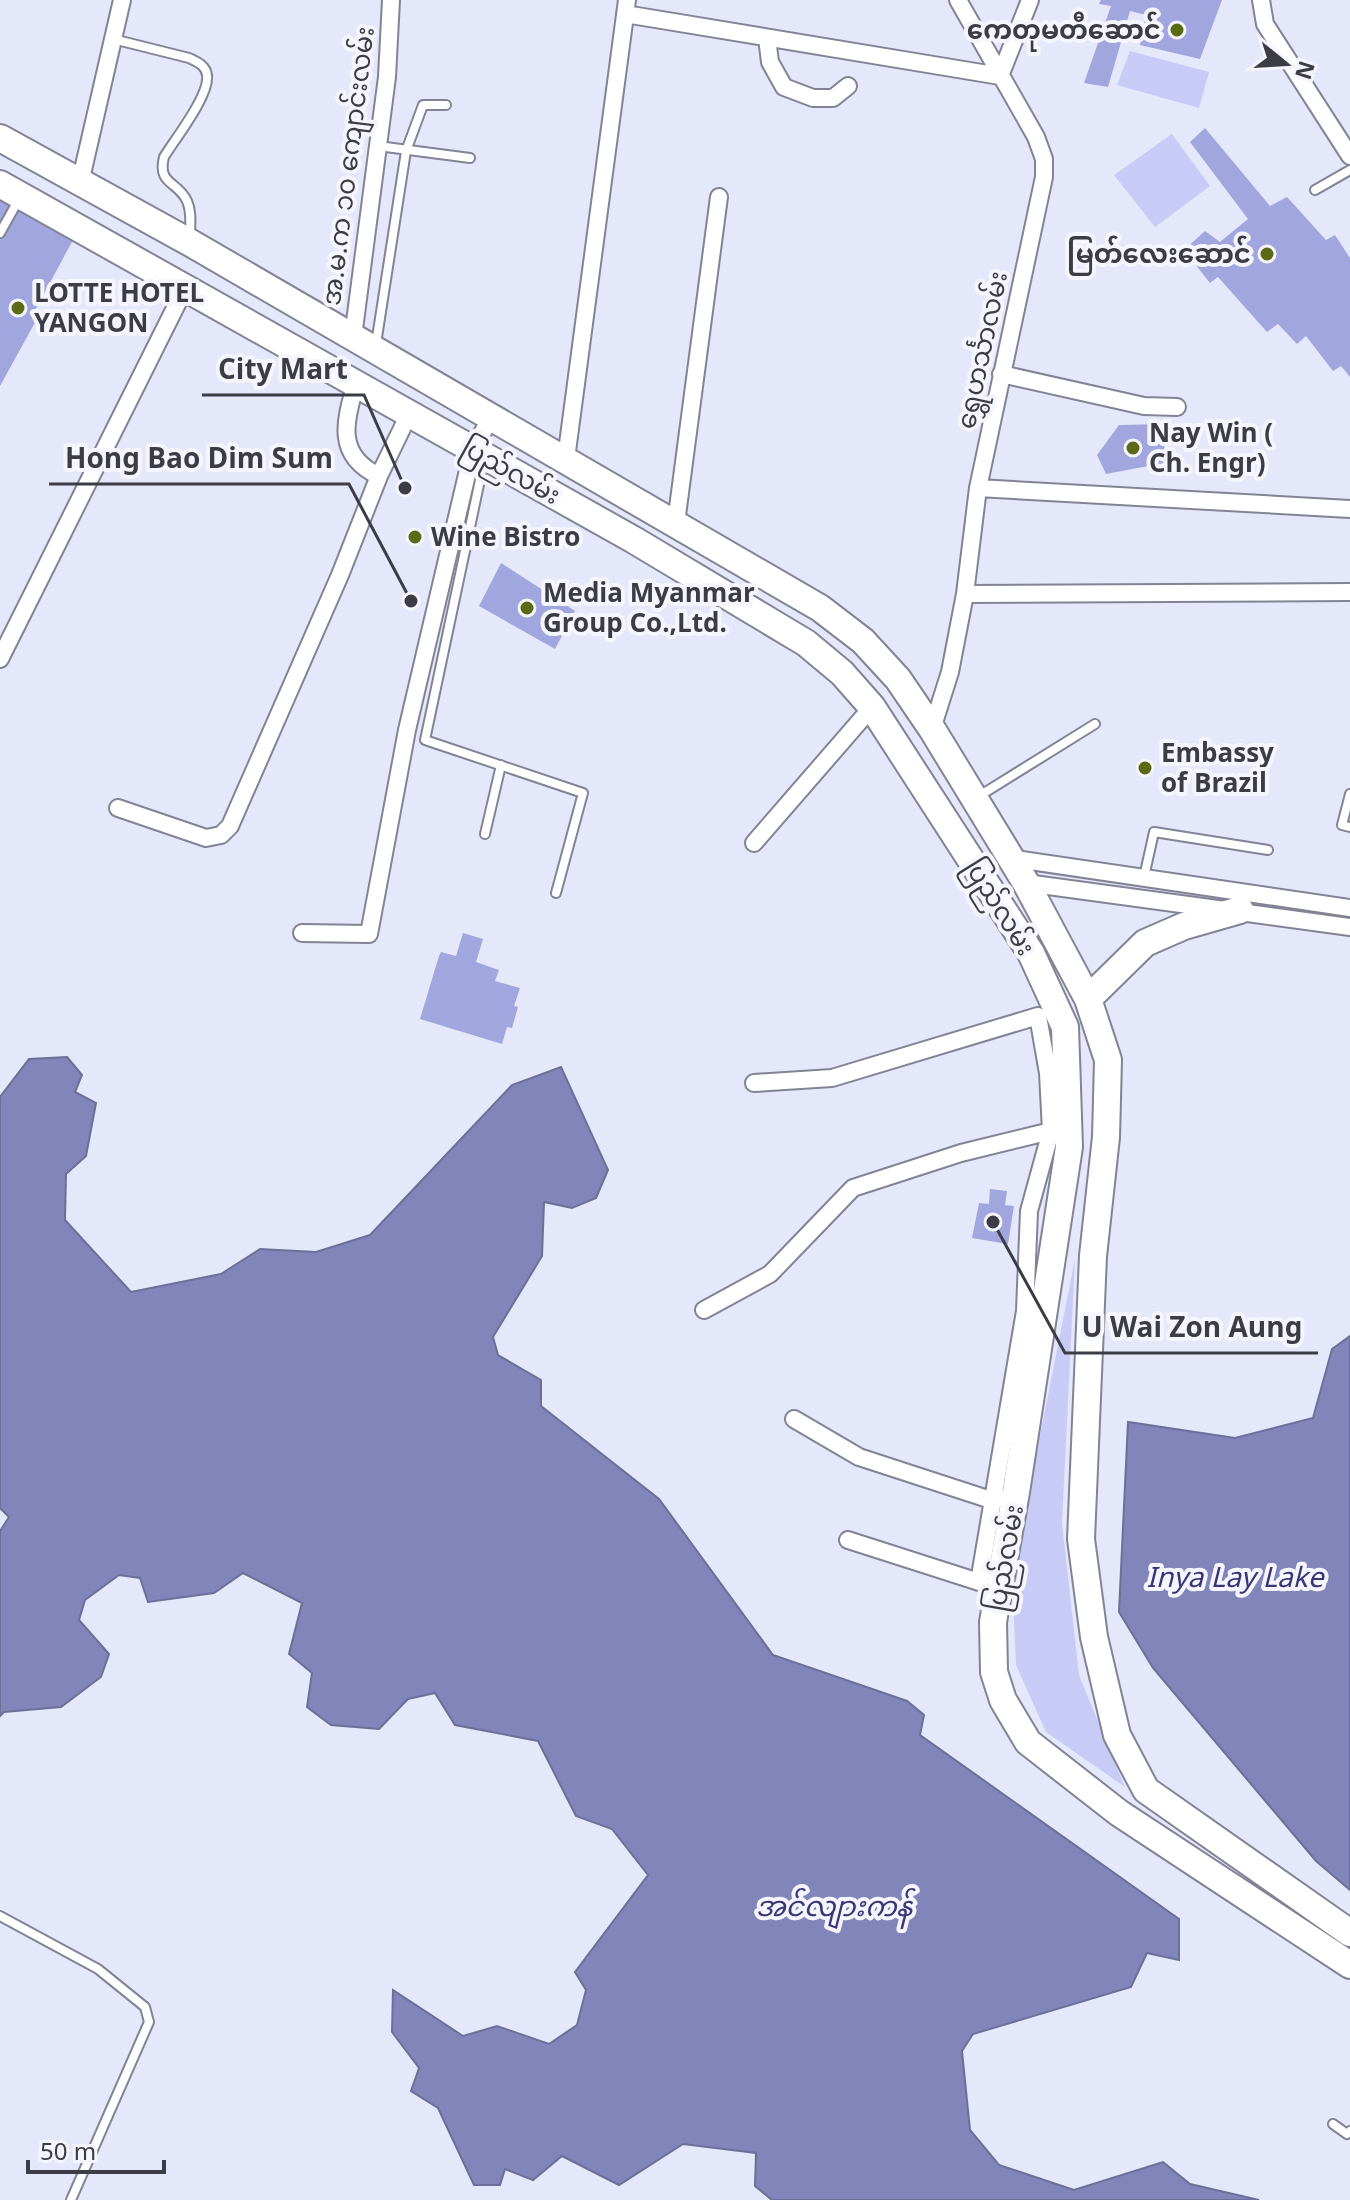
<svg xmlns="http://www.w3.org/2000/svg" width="1350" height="2200" font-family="Georgia,'Noto Sans Myanmar',serif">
	<rect width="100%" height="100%" fill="#e5e7fa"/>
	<path fill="#c8cbf5" d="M1130 51 1209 72 1199 108 1117 85Z
		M1172 134 1210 186 1155 227 1114 175Z
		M1075 1259 1062 1523 1079 1675 1125 1787 1046 1732 1016 1665 1012 1577Z"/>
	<path fill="#8185ba" stroke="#6c6f97" stroke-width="2" d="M67 1057 82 1075 75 1092 96 1103 86 1156 66 1174 65 1220 131 1292 221 1274 260 1249 316 1252 370 1235 512 1085 561 1067 608 1170 596 1198 572 1208 544 1202 542 1256 493 1337 498 1355 541 1380V1406L659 1499 773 1655 907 1701 924 1715 920 1735 1179 1919V1960L1147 1953 1131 1987 973 2034 962 2051 970 2130 999 2165 1074 2190 1163 2162 1190 2184 1259 2200H772L755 2186 756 2153 683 2144 619 2185 562 2156 533 2180 505 2169 500 2185H474L438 2108 411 2091 419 2068 392 2032 393 1990 463 2036 497 2026 549 2044 577 2025 586 1990 575 1972 648 1875 612 1829 576 1816 538 1741 455 1725 435 1693 408 1699 379 1729 331 1725 307 1707 312 1673 289 1654 302 1603 243 1573 214 1593 148 1602 140 1578 119 1575 85 1600 79 1620 109 1654 101 1677 61 1707 4 1712 0 1716V1531L9 1517 0 1508V1097L29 1059Z
		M1350 1336V1890L1316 1861 1153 1668 1119 1612 1128 1422 1235 1438 1313 1418 1332 1349Z"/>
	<path fill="#a2a6de" d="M1101 0H1222L1200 59 1140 45 1146 15 1130 11 1108 87 1084 83 1111 6 1099 4Z
		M1205 128 1270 206 1287 197 1326 240 1335 235 1350 258V377L1341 366 1333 371 1306 336 1297 344 1278 324 1267 332 1218 277 1210 283 1184 250 1205 231 1220 242 1248 219 1190 142Z
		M0 199 73 240 33 314 38 317 0 386Z
		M1165 424 1164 463 1106 474 1097 455 1119 425Z
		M501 563 575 611 555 649 479 606Z
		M463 933 483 939 476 962 499 970 495 981 520 988 514 1006 518 1007 512 1028 507 1027 502 1044 420 1019 439 956 441 952 456 956Z
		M990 1189 1007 1191 1005 1205 1014 1206 1008 1244 972 1238 979 1203 989 1204Z"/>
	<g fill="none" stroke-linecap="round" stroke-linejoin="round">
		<g stroke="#828495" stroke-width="12">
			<path id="service" d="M113 39 189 58C198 62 206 66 207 75 210 95 175 139 164 157 157 185 178 181 187 201 192 212 190 224 190 235
				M378 146 470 158
				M1315 190 1350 170
				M0 233 19 199
				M376 344 406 151 423 105H446
				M484 461 425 740 583 793 556 893
				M1350 794 1342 825 1350 827
				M976 798 1095 724
				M485 834 501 765
				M1144 877 1154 832 1268 850
				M0 1916 98 1969 145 2007 149 2022 71 2200
				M1333 2124 1347 2134 1350 2131"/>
		</g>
		<g stroke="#828495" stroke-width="20">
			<path id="minor" d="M1261 0 1265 24 1350 156
				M625 14 1000 76
				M767 38 770 62 784 87 813 98H833L848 86
				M1000 76 1030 0
				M80 183 122 0
				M353 337 387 77 391 0
				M1001 374 1144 406 1177 407
				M356 384C344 422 336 456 379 476
				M566 459 627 0
				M978 488 1350 509
				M676 523 719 197
				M965 594 1350 592
				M0 659 185 288
				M932 729 950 672 965 594 978 488 1044 177V159L1036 137 958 0
				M118 808 206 838 221 835 230 826 340 575 379 476 409 414
				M754 843 872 707
				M1009 858 1350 908
				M1026 883 1350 927
				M302 933 369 934 407 730 473 449 492 416
				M754 1083 832 1078 1038 1016 1048 1073 1051 1131 1029 1211 1025 1311 979 1582 848 1540
				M704 1310 770 1274 853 1188 961 1153 1051 1131
				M794 1419 859 1457 991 1500 999 1498"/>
		</g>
		<g stroke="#828495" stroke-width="30">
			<path id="trunk" d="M0 138 189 242 820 608 863 641 898 679 932 729 1026 883 1088 999 1108 1060 1106 1137 1093 1256 1081 1539 1094 1637 1117 1735 1146 1790 1350 1933
				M0 184 634 540 806 643 842 673 872 707 1031 953 1065 1027 1069 1147 1016 1492 993 1622 994 1672 1003 1700 1028 1742 1119 1813 1350 1965
				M1088 999 1145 943 1184 926 1240 910"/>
		</g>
		<use href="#service" stroke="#fff" stroke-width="8"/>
		<use href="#minor" stroke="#fff" stroke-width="16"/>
		<use href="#trunk" stroke="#fff" stroke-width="26"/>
	</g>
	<g fill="#5b6b15" stroke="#f4f5fd" stroke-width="3">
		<circle cx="1177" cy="30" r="8"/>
		<circle cx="1267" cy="254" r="8"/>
		<circle cx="18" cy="308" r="8"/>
		<circle cx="1133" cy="448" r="8"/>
		<circle cx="415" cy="537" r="8"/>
		<circle cx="527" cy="608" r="8"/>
		<circle cx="1145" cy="768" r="8"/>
	</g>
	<g text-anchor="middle" stroke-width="8" stroke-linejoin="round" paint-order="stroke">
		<g font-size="26" font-weight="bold" fill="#3b3c44" stroke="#f4f5fd" text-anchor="start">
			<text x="1161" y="39" text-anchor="end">ကေတုမတီဆောင်</text>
			<text x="1251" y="263" text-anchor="end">မြတ်လေးဆောင်</text>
			<text x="34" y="302">LOTTE HOTEL<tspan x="34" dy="30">YANGON</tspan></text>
			<text x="1149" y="442">Nay Win (<tspan x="1149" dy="30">Ch. Engr)</tspan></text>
			<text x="431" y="546">Wine Bistro</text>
			<text x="543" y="602">Media Myanmar<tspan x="543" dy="30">Group Co.,Ltd.</tspan></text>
			<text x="1161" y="762">Embassy<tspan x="1161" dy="30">of Brazil</tspan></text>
		</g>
		<g font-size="26" fill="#3b3c44" stroke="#f4f5fd">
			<text transform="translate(348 166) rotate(-83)" y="9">အ.မ.က ၁၀ ကျောင်းလမ်း</text>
			<text transform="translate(982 350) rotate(-78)" y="9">ရွှေဟင်္သာလမ်း</text>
			<text transform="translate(511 471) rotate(29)" y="9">ပြည်လမ်း</text>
			<text transform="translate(1000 907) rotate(58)" y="9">ပြည်လမ်း</text>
			<text transform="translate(1005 1558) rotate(-80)" y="9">ပြည်လမ်း</text>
		</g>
		<g font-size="28" font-style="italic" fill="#383678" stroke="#f4f5fd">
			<text x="1235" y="1587">Inya Lay Lake</text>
			<text x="834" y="1916">အင်လျားကန်</text>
		</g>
	</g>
	<path fill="none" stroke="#3b3c44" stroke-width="3" d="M405 488L364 395H202M411 601L349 484H49M993 1222L1065 1353H1318"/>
	<g fill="#3b3c44" stroke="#f4f5fd" stroke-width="3">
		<circle cx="405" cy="488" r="8"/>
		<circle cx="411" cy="601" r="8"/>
		<circle cx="993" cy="1222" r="8"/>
	</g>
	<g font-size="28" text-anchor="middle" font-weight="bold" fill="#3b3c44" stroke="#f4f5fd" stroke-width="8" stroke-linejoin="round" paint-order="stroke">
		<text x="283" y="379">City Mart</text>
		<text x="199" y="468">Hong Bao Dim Sum</text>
		<text x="1192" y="1337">U Wai Zon Aung</text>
	</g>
	<g transform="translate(1286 64) rotate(108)" stroke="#f4f5fd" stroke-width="6" paint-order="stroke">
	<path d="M0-6L14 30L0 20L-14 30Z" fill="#3b3c44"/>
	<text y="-12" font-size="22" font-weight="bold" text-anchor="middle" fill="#3b3c44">N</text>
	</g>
	<path d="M28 2160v12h136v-12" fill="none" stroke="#3b3c44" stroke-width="4"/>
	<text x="40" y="2160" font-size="24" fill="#3b3c44" stroke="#f4f5fd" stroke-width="6" paint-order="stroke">50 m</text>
</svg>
